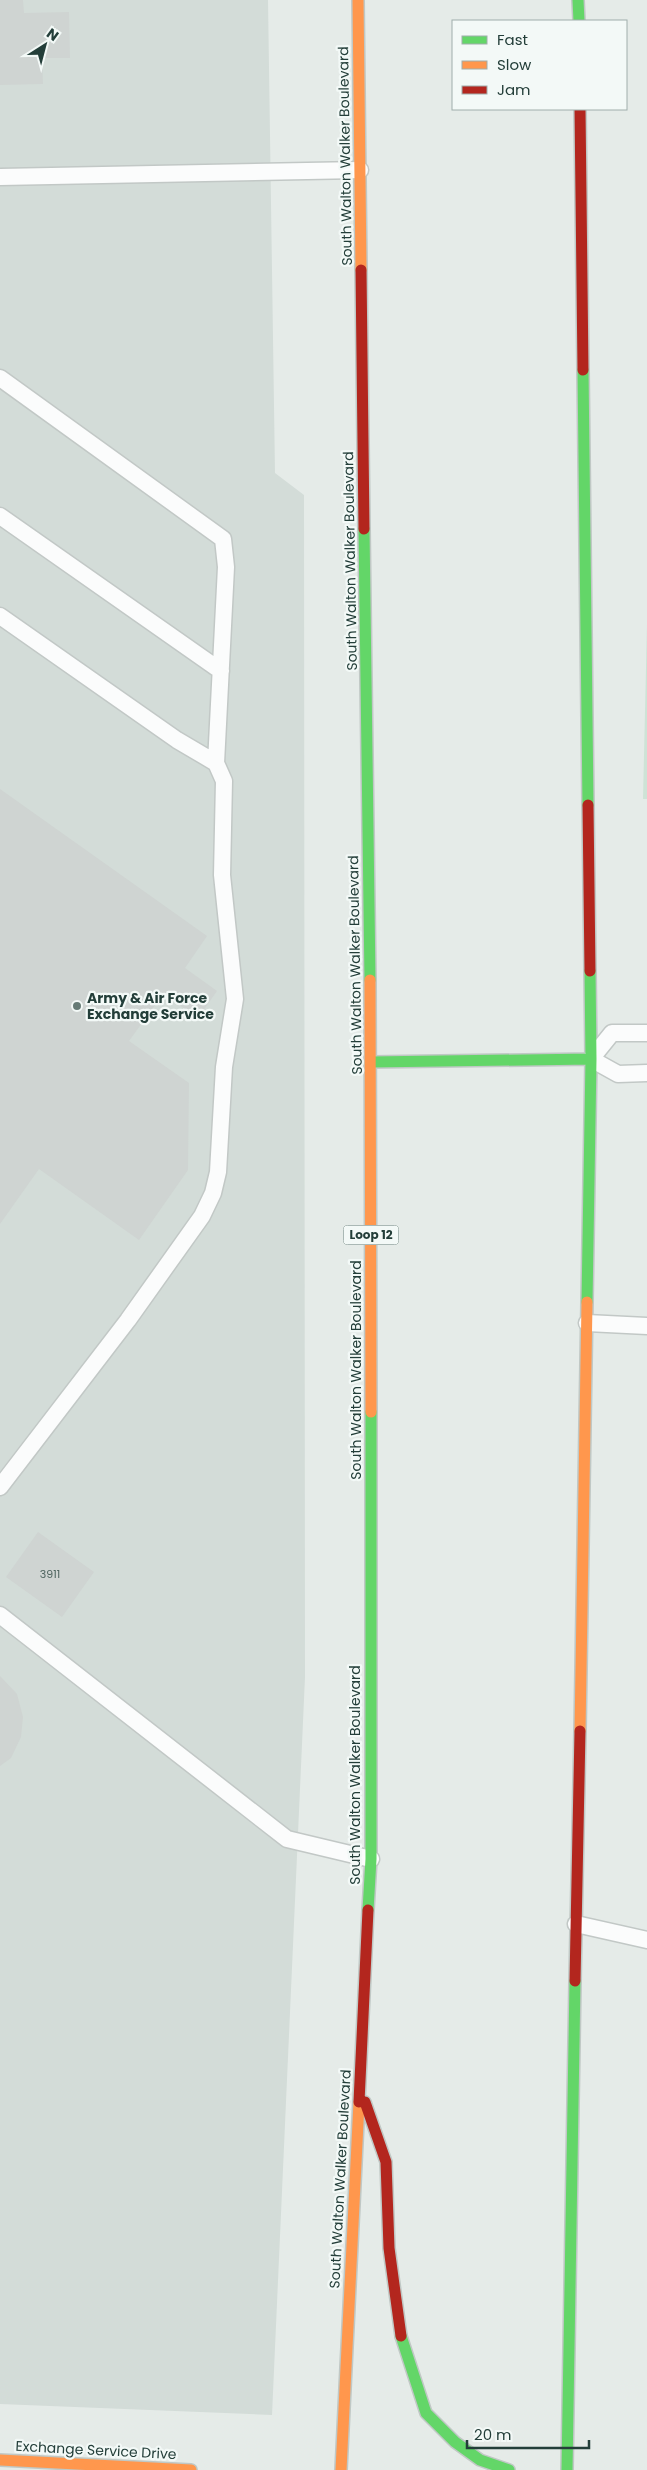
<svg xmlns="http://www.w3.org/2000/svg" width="647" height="2470" font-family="Poppins,sans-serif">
	<rect width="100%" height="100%" fill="#e5ebe8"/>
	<path fill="#d3dcd8" d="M0 0H268L275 473 304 495 305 1677 272 2415 0 2404Z"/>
	<path fill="#cee3d6" d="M647 624V799H643Z"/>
	<path fill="#cfd4d2" d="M0 0H23L24 13 69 12 70 58H42L43 84 0 85Z
		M0 789 207 936 185 968 217 991 198 1018 163 994 129 1041 189 1083 188 1170 139 1240 39 1169 0 1224Z
		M38 1532 94 1572 62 1617 6 1577Z
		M0 1676 17 1694 23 1717 21 1737 11 1758 0 1766Z"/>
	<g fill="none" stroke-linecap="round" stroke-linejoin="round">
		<g stroke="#c2c8c6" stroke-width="19">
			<path id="lane" d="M0 177 360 170
				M0 378 223 539 226 567 216 763
				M0 516 221 671
				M0 616 177 740 216 763 224 781 222 875 235 999 224 1067 218 1172 213 1193 202 1216 128 1320 0 1487
				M647 1033H612L591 1059 618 1074 647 1073
				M587 1323 647 1326
				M0 1615 287 1839 371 1859
				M576 1924 647 1940"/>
		</g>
		<g stroke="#c0c8c5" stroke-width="14">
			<path id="fast" d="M578 0 579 21
				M583 370 588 805
				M364 529 370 980
				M371 1062 591 1059
				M587 1302 591 1059 590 971
				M368 1910 371 1859V1412
				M401 2336 426 2413 455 2442 480 2460 509 2470
				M567 2470 575 1981"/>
		</g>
		<g stroke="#c0c8c5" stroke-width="14">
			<path id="slow" d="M358 0 361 270
				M370 980 371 1412
				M580 1731 587 1302
				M0 2460 191 2470
				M341 2470 359 2102"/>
		</g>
		<g stroke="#c0c8c5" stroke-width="14">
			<path id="jam" d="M580 109 583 370
				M361 270 364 529
				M588 805 590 971
				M575 1981 580 1731
				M359 2102 368 1910
				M365 2102 386 2162 389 2248 401 2336"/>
		</g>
		<use href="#lane" stroke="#fbfcfc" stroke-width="16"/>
		<use href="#fast" stroke="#63d668" stroke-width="11"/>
		<use href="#slow" stroke="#ff974d" stroke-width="11"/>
		<use href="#jam" stroke="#b3261e" stroke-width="11"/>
	</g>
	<circle fill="#677b76" stroke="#f3f9f7" stroke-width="2" cx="77" cy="1006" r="5"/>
	<g text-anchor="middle" stroke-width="4.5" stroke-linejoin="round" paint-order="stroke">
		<g font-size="11" fill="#4e645f">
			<text x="50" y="1578">3911</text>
		</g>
		<rect fill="#f3f9f7" stroke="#617672" stroke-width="1" x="343.5" y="1225.5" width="55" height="19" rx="4"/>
		<g font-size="12" font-weight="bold" fill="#233e39">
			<text x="371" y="1239">Loop 12</text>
		</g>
		<g font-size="14" fill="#233e39" stroke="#f3f9f7">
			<text transform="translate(345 156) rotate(-91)" y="5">South Walton Walker Boulevard</text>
			<text transform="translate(350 561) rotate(-91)" y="5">South Walton Walker Boulevard</text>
			<text transform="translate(355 965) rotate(-91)" y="5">South Walton Walker Boulevard</text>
			<text transform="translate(356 1370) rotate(-90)" y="5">South Walton Walker Boulevard</text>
			<text transform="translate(355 1775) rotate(-90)" y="5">South Walton Walker Boulevard</text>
			<text transform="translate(340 2179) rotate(-87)" y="5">South Walton Walker Boulevard</text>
			<text transform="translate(96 2450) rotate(3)" y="5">Exchange Service Drive</text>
		</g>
		<g font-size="14" font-weight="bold" fill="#233e39" stroke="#f3f9f7" text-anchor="start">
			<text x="87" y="1003">Army &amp; Air Force<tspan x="87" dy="16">Exchange Service</tspan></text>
		</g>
	</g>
	<rect x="452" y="20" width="175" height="90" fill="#f3f9f7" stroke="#a0aeab"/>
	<rect x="462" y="36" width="25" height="8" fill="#63d668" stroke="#a0aeab"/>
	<text x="497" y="45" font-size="15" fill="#233e39">Fast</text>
	<rect x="462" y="61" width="25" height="8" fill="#ff974d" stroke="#a0aeab"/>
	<text x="497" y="70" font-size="15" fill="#233e39">Slow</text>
	<rect x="462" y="86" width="25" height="8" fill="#b3261e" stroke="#a0aeab"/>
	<text x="497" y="95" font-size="15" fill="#233e39">Jam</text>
	<g transform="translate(45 45) rotate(36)" stroke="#f3f9f7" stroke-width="4" paint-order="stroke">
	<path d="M0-4L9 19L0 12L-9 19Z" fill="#233e39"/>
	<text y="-8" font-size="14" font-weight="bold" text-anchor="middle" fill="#233e39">N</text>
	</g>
	<path d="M467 2440v8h122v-8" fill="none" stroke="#233e39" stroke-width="2.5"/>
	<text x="474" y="2440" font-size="15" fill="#233e39" stroke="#f3f9f7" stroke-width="4" paint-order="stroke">20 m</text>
</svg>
